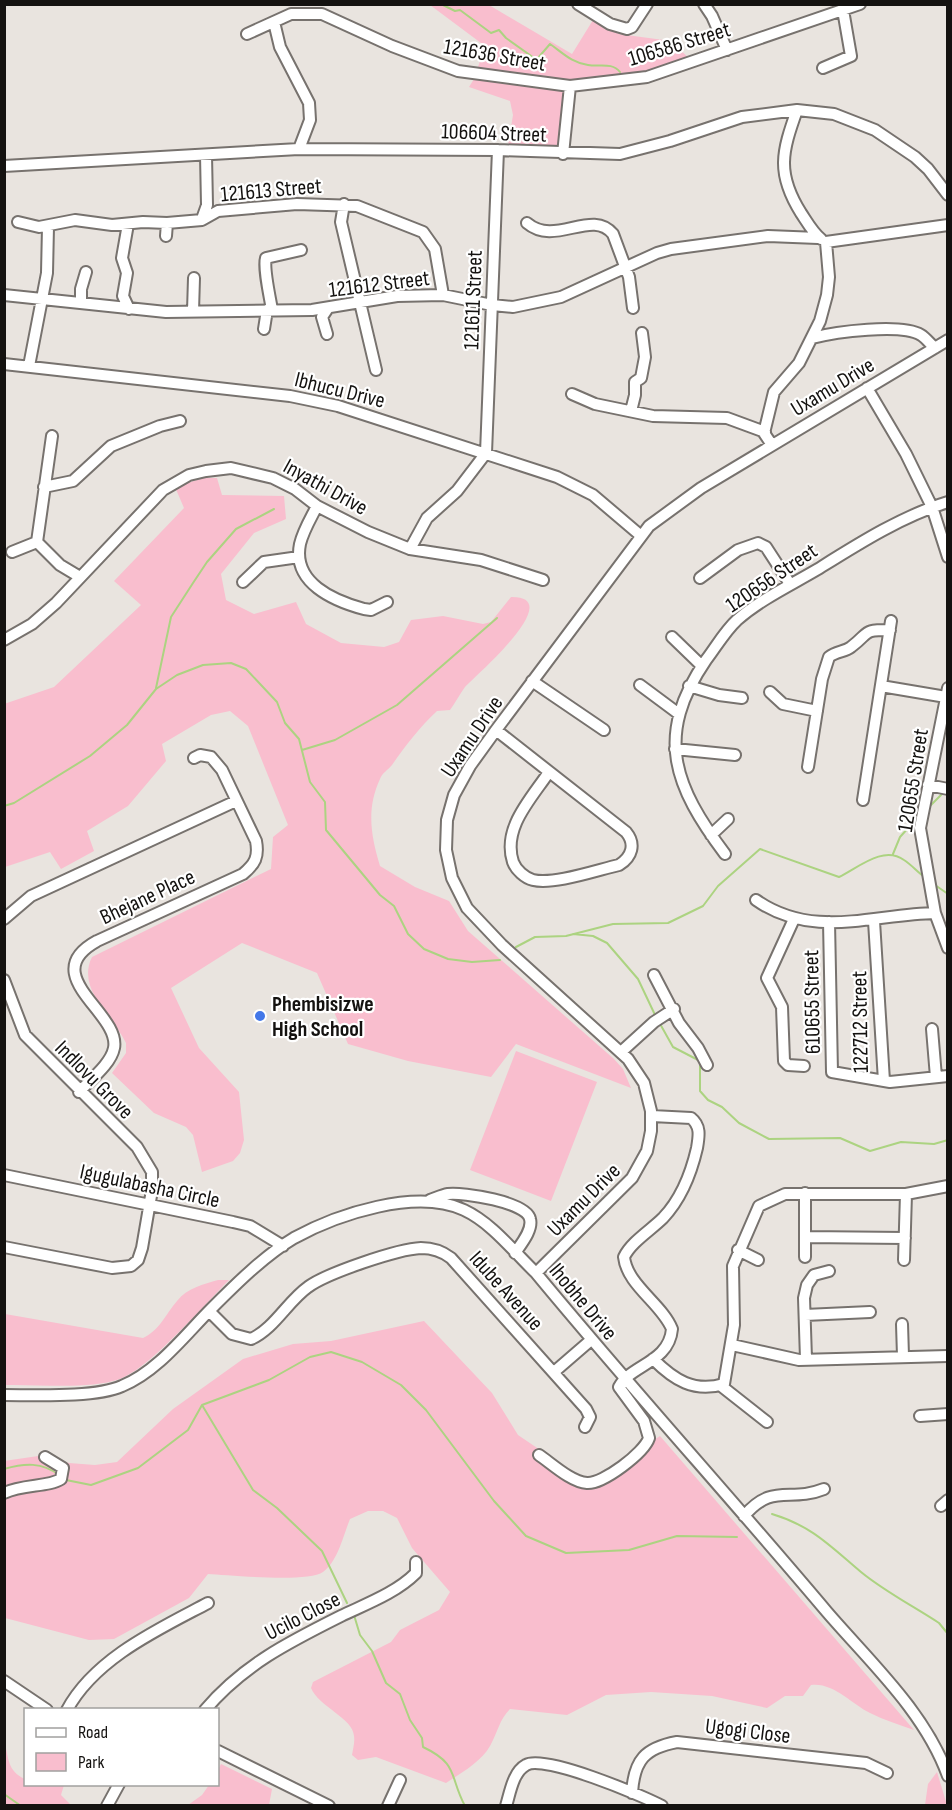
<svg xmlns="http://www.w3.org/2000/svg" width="952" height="1810" font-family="'Sofia Sans Condensed',sans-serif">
	<rect width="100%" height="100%" fill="#e9e4df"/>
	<path fill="#f9bece" d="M430 5H489L572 54 593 20 619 34 671 41 696 65 580 88C567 100 571 123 571 139L557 149 508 145 513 115 510 101 469 87 474 79 485 46Z
		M203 478H217L222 495 284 496 286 519 254 533 221 574 226 600 254 614 296 602 306 624 341 643 384 647 399 642 411 620 443 616 483 624 491 622 511 597C569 596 473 678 465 687 460 694 455 703 450 710L437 711C419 728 406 745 392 765 388 770 382 773 380 779 366 809 371 836 380 866L415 887 449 901 468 931 614 1059 623 1069 631 1088 516 1044 491 1077 408 1061 348 1044 317 973 242 943 171 988 199 1048 239 1092 244 1140 240 1153 233 1161 202 1172 193 1135 186 1127 154 1113 112 1073 126 1053V1043C113 1016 76 989 92 957L271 869 273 837 288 825 248 726 230 711 211 715 162 744 166 761 128 806 87 831 94 851 61 869 50 852 5 867 4 704 54 687 141 605 114 581 184 508 175 487Z
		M516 1051 597 1082 551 1201 470 1170Z
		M218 1280H229C204 1305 150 1368 120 1379 88 1390 38 1384 5 1385V1314L143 1338C160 1330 165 1315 177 1301 187 1288 204 1284 218 1280Z
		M424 1321 492 1393 518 1435 583 1479 600 1475 660 1436 914 1730C900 1725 884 1720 870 1713 852 1704 833 1682 811 1685L803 1696H785L767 1708 712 1696 651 1692 606 1695 567 1715 510 1709C499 1720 498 1732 490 1746 482 1761 460 1774 446 1783L376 1757 358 1760 352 1755C353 1749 355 1742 354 1736 353 1718 319 1707 311 1688L313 1682 391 1642 400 1630 439 1610 450 1592 412 1548 397 1518 383 1511H368L350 1519C343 1536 338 1561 323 1572 308 1583 229 1575 208 1574L189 1598 114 1639 89 1640 5 1618 4 1461 45 1455 69 1463 95 1465 117 1462 173 1409 243 1359 293 1344 331 1341Z
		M4 1740C9 1758 7 1771 25 1779L26 1784 64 1785 61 1795 71 1805H5Z
		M221 1764 272 1789 269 1805H188L202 1795 209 1785 218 1784V1770Z
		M937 1772 947 1805H925L928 1784Z"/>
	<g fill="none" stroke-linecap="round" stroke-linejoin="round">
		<path stroke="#acd381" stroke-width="2" d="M441 4 455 11 460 10 491 33 499 30 506 38 534 58H538L550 44C563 53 572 63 588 65 600 67 612 62 620 72
			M156 688 171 617 193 583 207 562 236 529 274 509
			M302 750 335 740 397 705 497 618
			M4 806 14 803 90 756 127 725 156 689 177 675 203 665 231 663 246 669 277 702 285 723 299 739 310 782 325 802 326 830 380 895 394 906 408 934 424 949 448 959 472 962 500 960
			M928 808 945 791
			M893 854 900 837 919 816
			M935 885 948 894
			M573 934 593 936 607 943 638 979 656 1017
			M516 947 535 937 566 936 613 924 668 923 703 906 718 886 760 849 839 877C858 868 883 845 904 860 912 865 918 873 926 878
			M659 1022 673 1047 700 1061V1091L708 1100 722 1107 739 1123 769 1139 840 1138 870 1151 901 1142 934 1144 948 1140
			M202 1405 253 1490 277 1508 322 1551 347 1603
			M4 1469C25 1463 42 1462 59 1475
			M66 1480 91 1485 138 1468 188 1430 202 1405 269 1380 310 1357 331 1352 362 1362 401 1385 426 1410 494 1501 526 1536 566 1553 629 1550 677 1536 737 1537
			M772 1514C812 1526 830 1546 861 1572 884 1591 913 1606 939 1623L948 1634
			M354 1615 360 1635 372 1651 386 1683 400 1694 410 1720 422 1738 423 1747C459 1764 449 1776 465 1806
			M4 1794 21 1806"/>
		<g stroke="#77726e" stroke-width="14">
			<path id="minor" d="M578 4 610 24 627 29 632 27 647 4
				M704 4 712 16 727 50
				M274 22 280 47 309 103 310 120 299 149
				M247 34 291 14H322L392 46 458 71 570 86
				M823 68 851 56 843 10
				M797 110C782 152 776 173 801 213 807 222 813 233 821 239
				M563 154 570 86 647 77 860 4
				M4 166 299 149 498 150 620 154 670 141 742 117 797 110 834 114 875 130 915 157 928 169 948 195
				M344 204 341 222 376 370
				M202 219 207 205 206 155
				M18 222 39 227 75 220 112 225 143 222 167 223 202 220 218 211 297 204 357 206 423 232 435 249 443 295
				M527 223C555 247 592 208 613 234L629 277 633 308
				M128 224 122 258 127 273 123 296 129 309
				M166 236 167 223
				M826 242 948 225
				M4 295 166 312 312 310 397 296 443 295 492 305 513 307 561 297 657 253 671 249 768 236 818 238
				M81 301V289L86 272
				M272 310C270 297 263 268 266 258L301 250
				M193 311 194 278
				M264 329 267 310
				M327 334 322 317 328 308
				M812 338C835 332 901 323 921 335 926 338 930 344 935 348
				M4 364 290 396 338 406 557 477 593 495 640 535
				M29 366 47 273 48 227
				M867 388 906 454 932 507 948 557
				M572 394 595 404 653 416 727 418 765 432
				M631 411 635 395V382L641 378 645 357 642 333
				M52 436 37 542 60 565 80 577
				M772 445 764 433 774 392 799 363 820 321 827 295 829 277 826 242
				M44 487 73 481 111 446 160 426 180 421
				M317 506C311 518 303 531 300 544 292 583 334 601 364 609L371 610 387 602
				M410 549 427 518 457 491 486 453 498 150
				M12 552 37 542
				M700 578 738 550 758 543 766 547 790 584
				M243 582 264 562 299 557
				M672 637 702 666
				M4 640 32 624 56 603 163 490 189 475 206 471 231 468 273 478 295 489 317 506 368 532 410 549 481 560 543 580
				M532 681 604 730
				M640 685 679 714
				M689 686 719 695 742 698
				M881 686 946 697
				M948 688 920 828 935 913 948 948
				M770 692 783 704 817 711
				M496 730 626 832C636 844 632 857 619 865 597 870 554 885 533 880 525 878 516 870 513 862 502 828 531 799 549 772
				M675 749 735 755
				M808 767 822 679 829 657C836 651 845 652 851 647 871 632 861 630 890 630
				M928 785 948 789
				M863 800 891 621
				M711 835 728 819
				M725 854C674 786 654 736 706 660 716 647 725 631 737 620 761 599 791 585 818 569 858 544 902 516 948 502
				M756 900C813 940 874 914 935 913
				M4 919 31 896 236 801
				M794 919 767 978 782 1007 784 1061 788 1065 804 1066
				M874 921 884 1081
				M829 922 832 1072 890 1082 948 1076
				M654 975 679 1023 698 1048 707 1065
				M4 980 25 1035 137 1147 152 1172V1190L142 1248 138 1260 131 1266 112 1268 4 1247
				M932 1029 936 1077
				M621 1052 654 1022 674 1009
				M79 1092C90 1080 111 1064 114 1048 121 1013 35 975 97 941L243 874C255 864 259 857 256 841L222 770 211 757 200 755 194 758
				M4 1175 233 1222 250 1226 283 1246
				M430 1200C436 1198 442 1195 448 1194 463 1192 527 1202 530 1219 533 1230 521 1244 515 1253
				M805 1237 905 1238
				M738 1250 758 1260
				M805 1257V1193
				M904 1260 906 1194 948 1186
				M536 1273 632 1178 647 1151 651 1131V1111L644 1083 628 1059 502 945 467 908 452 878 446 850 447 820 454 795 470 766 496 730 649 526 701 488 948 340
				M209 1311 232 1334 251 1339C274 1329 288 1301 308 1287 327 1273 398 1249 421 1248 432 1248 442 1251 451 1258L586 1409 590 1417 585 1427
				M805 1315 870 1312
				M902 1324 903 1356
				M732 1345 799 1360 948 1356
				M653 1359C674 1380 694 1393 724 1384L734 1325 733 1266 759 1206 785 1194H906
				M806 1359 804 1298 807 1285 814 1275 829 1271
				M554 1372 591 1340
				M720 1385 767 1422
				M4 1395C35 1395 95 1398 122 1386 157 1372 185 1335 211 1309 236 1284 264 1256 294 1238 338 1214 416 1188 464 1210 492 1223 514 1252 536 1273 631 1388 731 1498 827 1612 870 1662 925 1712 948 1776
				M920 1416 948 1414
				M539 1455C551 1463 571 1482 587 1483 603 1484 644 1453 649 1438L644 1421 619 1387C630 1365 669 1363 672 1329 662 1304 627 1285 624 1257 631 1242 651 1230 663 1218 682 1198 691 1174 697 1148 699 1136 701 1126 691 1118L652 1116
				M4 1493C23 1484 49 1487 61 1479L63 1468 45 1457
				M941 1506 948 1500
				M744 1516C773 1482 789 1503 824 1489
				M4 1681 47 1710
				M67 1710C95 1658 159 1629 208 1603
				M205 1710C243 1665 289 1642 341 1616 366 1604 396 1593 416 1573V1562
				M218 1751 329 1806
				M632 1793C634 1760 645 1748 677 1742L866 1763 887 1773
				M107 1806 119 1784
				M388 1806 400 1780
				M506 1806C510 1793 513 1772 526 1765 544 1754 641 1795 662 1806"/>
		</g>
		<use href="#minor" stroke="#fff" stroke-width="10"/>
	</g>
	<circle fill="#4377e8" stroke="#fff" stroke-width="2" cx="260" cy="1016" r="6"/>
	<g text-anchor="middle" stroke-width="4.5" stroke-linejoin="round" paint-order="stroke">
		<g font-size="22" fill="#141210" stroke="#fff">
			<text transform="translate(679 43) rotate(-17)" y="8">106586 Street</text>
			<text transform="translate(495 54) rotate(10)" y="8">121636 Street</text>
			<text transform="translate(494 132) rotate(2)" y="8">106604 Street</text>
			<text transform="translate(271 189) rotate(-5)" y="8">121613 Street</text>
			<text transform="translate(379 283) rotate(-7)" y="8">121612 Street</text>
			<text transform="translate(472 300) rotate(-88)" y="8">121611 Street</text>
			<text transform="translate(832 386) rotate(-31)" y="8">Uxamu Drive</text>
			<text transform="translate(340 389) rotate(14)" y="8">Ibhucu Drive</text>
			<text transform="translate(326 486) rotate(29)" y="8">Inyathi Drive</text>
			<text transform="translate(771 577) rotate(-34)" y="8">120656 Street</text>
			<text transform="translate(471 736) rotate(-56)" y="8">Uxamu Drive</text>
			<text transform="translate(912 780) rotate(-81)" y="8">120655 Street</text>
			<text transform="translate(147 896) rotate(-25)" y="8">Bhejane Place</text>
			<text transform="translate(811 1002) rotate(-91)" y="8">610655 Street</text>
			<text transform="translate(859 1022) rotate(-91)" y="8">122712 Street</text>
			<text transform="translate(95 1079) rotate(45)" y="8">Indlovu Grove</text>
			<text transform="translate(150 1185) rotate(12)" y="8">Igugulabasha Circle</text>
			<text transform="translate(583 1199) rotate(-45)" y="8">Uxamu Drive</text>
			<text transform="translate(507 1290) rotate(48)" y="8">Idube Avenue</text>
			<text transform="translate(584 1301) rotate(50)" y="8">Ihobhe Drive</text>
			<text transform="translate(302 1615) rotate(-27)" y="8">Ucilo Close</text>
			<text transform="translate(748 1730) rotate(7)" y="8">Ugogi Close</text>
		</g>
		<g font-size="22" font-weight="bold" fill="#141210" stroke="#fff" text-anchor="start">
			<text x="272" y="1011">Phembisizwe<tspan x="272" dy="25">High School</tspan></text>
		</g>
	</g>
	<rect width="952" height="1810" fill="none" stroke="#141210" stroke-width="12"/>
	<rect x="24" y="1708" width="195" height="78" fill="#ffffff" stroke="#a1a09f" stroke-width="1.5"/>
	<rect x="36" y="1728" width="30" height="9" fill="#ffffff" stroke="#a1a09f" stroke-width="1.5"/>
	<text x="78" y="1738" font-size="18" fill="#141210">Road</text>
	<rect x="36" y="1753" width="30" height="18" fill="#f9bece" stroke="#a1a09f" stroke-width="1.5"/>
	<text x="78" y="1768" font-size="18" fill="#141210">Park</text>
</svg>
